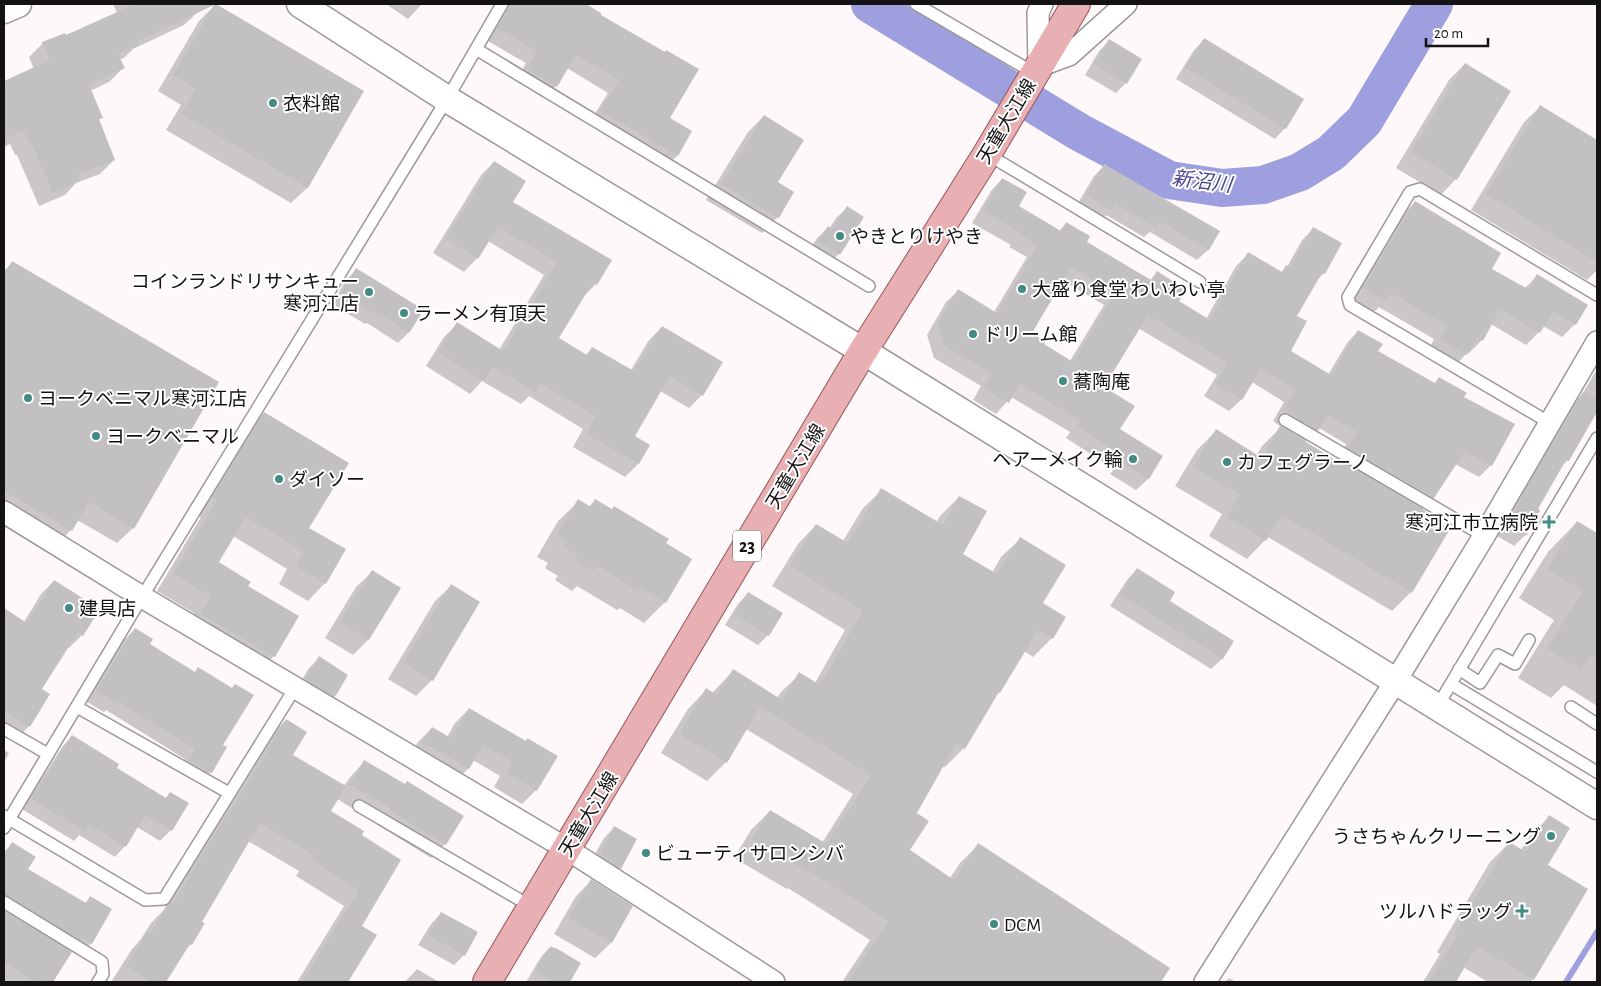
<svg xmlns="http://www.w3.org/2000/svg" width="1601" height="986" font-family="'Alegreya Sans','Noto Sans JP',sans-serif">
	<rect width="100%" height="100%" fill="#fef8fb"/>
	<path fill="#0003" fill-rule="evenodd" d="M113 4H186L198 12 184 25 133 49 124 58 119 60 123 68 109 82 90 91 102 117 98 121 114 160 100 174 76 183 65 195 39 206 17 155H15L10 144 4 147V82L34 69 29 57 43 43 65 37 117 13Z
		M386 4H422L408 19Z
		M507 4H555L561 7 564 4H583L600 14 668 118 691 132 677 156 665 168 589 123 608 93 567 68 556 86 544 98 516 81 526 63 486 40Z
		M215 5 363 92 307 188 291 203 166 130 181 105 158 91 199 21Z
		M1204 40 1285 128 1275 139 1176 79 1194 50Z
		M1109 41 1126 83 1116 93 1085 75 1099 51Z
		M1465 64 1456 179 1441 195 1396 168 1449 80Z
		M1540 107 1597 141V270L1587 280 1471 210 1524 122Z
		M764 116 776 182 778 217 762 233 706 200 748 132Z
		M494 162 511 202 596 284 583 297 558 338 586 355 593 348 631 370 649 340 662 327 702 395 689 408 660 391 633 437 648 446 638 464 625 477 573 447 583 429 529 396 521 404 482 381 470 394 426 366 444 337 457 324 499 350 544 275 488 241 477 258 464 272 433 253 481 175Z
		M1104 166 1219 231 1208 250 1197 260 1150 232 1144 237 1106 215 1101 220 1077 205 1094 176Z
		M1002 179 1017 206 1059 231 1066 224 1086 242 1150 280 1158 273 1177 302 1206 319 1236 266 1248 254 1281 273 1287 267 1302 240 1313 229 1324 273 1315 282 1295 316 1289 351 1328 375 1347 343 1358 331 1377 352 1434 384 1440 378 1463 397 1491 465 1479 477 1455 464 1434 498 1421 510 1411 592 1392 611 1268 537 1247 559 1209 536 1222 514 1175 486 1197 450 1216 431 1256 456 1262 446 1281 427 1273 421 1284 402 1252 382 1241 400 1229 411 1204 396 1217 375 1138 328 1102 387 1119 429 1162 457 1148 479 1136 490 1110 474 1114 469 1066 438 1070 432 1011 397 996 414 973 400 981 386 934 358 927 335 946 302 958 291 994 312 1027 257 1009 247 1011 245 972 223 991 191ZM1062 280 1104 305 1070 361 1042 345 1030 334ZM1319 428 1346 444 1337 460 1341 462 1339 465 1305 443Z
		M1415 202 1491 269 1524 289 1537 276 1586 306 1575 324 1562 337 1543 326 1539 332 1526 345 1491 324 1482 340 1469 353 1468 352 1453 368 1427 353 1434 339 1379 307 1372 314 1351 302 1402 215Z
		M847 208 839 254 828 264 809 251 817 238 828 228 829 229 836 218Z
		M12 263 133 528 117 543 77 520 71 530 56 545 4 515V271Z
		M356 270 423 310 408 333 398 343 367 323 365 324 332 304 346 280Z
		M1597 369V409L1568 460 1559 469 1536 510 1538 511 1525 535 1514 546 1497 536 1573 404 1583 393Z
		M264 413 308 528 325 583 308 601 279 584 287 569 233 536 217 563 246 586 274 656 257 673 183 632 194 613 157 591 201 517 196 514 247 431Z
		M882 490 936 523 940 516 959 497 962 554 992 573 1001 557 1020 539 1052 638 1033 657 1024 651 999 692 993 698 964 748 945 767 942 766 915 814 908 851 950 878 960 863 979 844 1169 968 1160 982H842L870 940 788 888 787 889 734 858 751 830 770 811 822 843 853 794 746 729 726 762 707 781 661 753 688 709 706 690 712 693 733 671 777 698 781 692 800 674 815 683 845 630 772 586 798 544 816 525 843 541 863 508Z
		M595 500 664 544 665 602 644 623 620 608 617 610 577 586 572 591 555 580 558 576 545 568 548 563 537 557 558 521 579 501 589 507Z
		M1577 522 1597 535V706L1564 685 1551 698 1518 678 1554 620 1519 598 1548 552Z
		M1137 569 1168 601 1232 641 1222 659 1211 669 1110 606 1127 580Z
		M372 572 400 588 368 640 353 655 325 638 356 587Z
		M54 581 82 635 69 648 67 647 40 690 29 726 16 740 4 732V610L24 622 41 594Z
		M451 586 479 602 432 680 416 696 388 679 435 601Z
		M748 593 768 635 758 645 725 625 738 604Z
		M135 629 148 645 194 673 198 669 231 689 222 745 211 772 200 783 179 770 185 759 106 710 104 712 87 702 124 640Z
		M319 658 334 696 323 706 296 690 309 668Z
		M469 709 525 742 536 790 522 804 494 787 500 776 473 760 468 769 454 782 410 756 418 742 432 728 447 737 455 723Z
		M286 720 291 756 344 786 351 776 364 762 445 844 431 858 376 824 377 823 337 799 329 812 360 836V926L375 935 346 982H297L344 906 296 876 299 871 248 841 201 922 191 944 185 950 165 982H111L132 949 141 939 151 923 165 909 190 867 254 767 252 766 270 736Z
		M72 736 115 769 165 799 170 793 187 804 171 830 160 841 137 827 125 846 115 857 79 835 74 841 22 809 62 747Z
		M4 750 9 753 4 762Z
		M1549 817 1546 865 1533 979 1530 982H1488L1463 967 1454 982H1423L1440 954 1437 952 1490 862 1509 843 1521 850 1530 836Z
		M614 828 620 868 609 878 590 863 604 838Z
		M12 844 26 870 85 903 90 898 110 910 91 943 79 955 69 949 67 951 70 953 51 982H6L4 981V852Z
		M591 881 631 907 611 943 595 958 554 934 576 896Z
		M441 913 464 955 454 965 418 945 431 924Z
		M551 946 579 964 568 982H526L541 957Z
		M417 969 439 982H405Z
		M1229 978 1236 982H1225Z"/>
	<g fill="none" stroke-linecap="round" stroke-linejoin="round">
		<path stroke="#9d9fde" stroke-width="6" d="M1566 982 1597 932"/>
		<path stroke="#9d9fde" stroke-width="38" d="M870 4 1079 132 1169 180 1222 188 1263 185 1300 172 1331 153 1364 121 1434 4"/>
	</g>
	<path fill="#c3c0c4" fill-rule="evenodd" d="M135 4H216L364 91 308 188 181 114 196 89 173 75 214 5 138 41 139 45 118 54 125 68 89 85 103 118 99 119 115 160 78 175 80 181 53 193 31 142H30L24 131 4 139V81L50 60 42 42 65 33 66 35Z
		M511 4H586L601 13V15L665 52 666 50 699 69 670 118 692 131 678 156 600 111 619 80 576 55 557 87 527 69 537 51 497 28Z
		M1204 38 1304 99 1286 129 1185 68Z
		M1109 39 1142 59 1127 84 1094 64Z
		M1465 63 1511 91 1457 180 1411 152Z
		M1540 105 1597 140V262L1486 194Z
		M764 115 804 140 778 182 794 192 779 218 721 184Z
		M494 161 526 181 513 202 612 260 597 285 593 282 559 338 587 355 592 347 634 371 662 326 723 362 703 396 670 376 635 436 650 445 639 464 586 434 596 416 540 383 535 392 493 367 484 381 438 352 457 322 503 351 557 262 498 227 478 259 446 239Z
		M1104 164 1220 231 1209 250 1159 221 1156 228 1116 204 1112 210 1086 195Z
		M1002 178 1027 192 1019 206 1061 231 1066 222 1090 236 1087 242 1151 280 1157 271 1186 290 1179 301 1210 320 1248 252 1282 272 1286 265 1290 267 1313 227 1342 243 1325 274 1322 273 1297 316 1307 321 1291 351 1331 375 1358 330 1383 344 1378 351 1435 383 1439 377 1467 393 1464 397 1515 424 1492 466 1465 451 1434 498 1348 448 1357 432 1328 415 1318 431 1288 413 1289 412 1284 409 1295 390 1261 369 1242 400 1215 384 1228 363 1148 315 1104 387 1135 406 1120 429 1163 456 1149 479 1121 462 1124 457 1077 426 1080 420 1020 384 1009 403 984 388 992 374 945 346 938 323 958 289 997 313 1038 245 1020 235 1021 233 983 211ZM1071 267 1115 293 1073 362 1044 344 1046 341 1032 333Z
		M1415 201 1501 253 1492 269 1528 289 1537 274 1588 305 1576 325 1553 311 1540 333 1500 309 1483 341 1477 338 1467 355 1439 340 1447 326 1391 293 1386 302 1363 288Z
		M847 206 864 217 840 255 818 241 828 226 832 229Z
		M12 261 219 382 134 529 89 502 72 531 4 491V274Z
		M356 268 424 310 409 333 378 313 377 315 341 293Z
		M1583 392 1597 400V412L1569 461 1566 460 1538 509 1540 510 1526 536 1507 525 1530 482Z
		M264 412 349 463 309 528 346 549 326 584 295 566 304 552 246 517 219 562 251 582 248 586 299 616 275 657 200 614 211 596 173 574 217 500 212 497Z
		M1280 426 1340 463 1341 461 1426 511 1425 514 1450 529 1412 593 1282 515 1266 541 1227 517 1240 495 1193 467 1216 429 1262 458Z
		M881 488 943 525 959 496 987 511 963 554 997 574 1020 537 1066 565 1043 603 1066 617 1053 639 1038 630 1000 693 999 692 965 749 956 744 917 813 929 821 910 850 954 880 978 843 1170 968 1161 982H848L888 921 808 870 807 871 752 839 770 810 827 844 871 775 760 707 727 763 679 734 706 688 717 695 733 669 782 700 799 672 820 685 863 611 790 566 816 524 848 543Z
		M578 499 591 507 595 499 612 509 614 506 669 539 666 543 692 559 666 603 640 587 639 591 597 566 593 571 575 560 578 555 564 547 567 542 556 536Z
		M1577 521 1597 533V659L1590 655 1581 670 1547 648 1583 591 1547 569Z
		M1137 568 1175 592 1170 601 1234 641 1223 659 1120 595Z
		M372 570 401 588 369 640 340 622Z
		M54 580 100 609 83 636 78 632 42 689 50 694 30 727 4 711V608L27 623Z
		M451 584 480 602 433 681 403 663Z
		M748 592 783 613 769 636 734 615Z
		M135 628 153 639 150 644 195 672 198 667 232 688 235 684 254 695 223 745 227 747 212 773 189 760 195 749 116 700 115 702 96 691Z
		M319 656 348 675 335 697 305 679Z
		M469 708 526 741 527 738 558 756 537 791 507 773 513 762 483 745 469 769 422 742 432 727 451 738Z
		M286 719 307 732 293 755 346 786 331 811 364 831 362 835 401 860 362 926 377 935 348 982H302L359 890 311 860 314 855 260 823 202 922 205 923 192 945 190 944 166 982H152L126 966 147 932 150 934 166 906 171 903 173 904 205 850 268 751 267 750Z
		M72 735 119 764 117 768 166 798 170 792 189 803 172 831 145 815 126 847 89 825 85 831 31 799Z
		M364 760 405 784 407 781 464 816 446 845 389 810 390 808 350 785Z
		M1549 815 1570 828 1548 865 1588 889 1534 980 1477 946 1456 982H1429L1458 934 1455 932 1509 842 1526 852Z
		M614 826 637 839 621 869 604 858 605 856 600 853Z
		M12 842 36 857 28 869 86 903 90 896 112 909 92 944 81 938 80 940 4 895V855Z
		M591 879 633 906 612 943 568 918Z
		M4 911 72 952 53 982H35L4 962Z
		M441 912 478 932 465 956 428 935Z
		M549 948H556L581 963 570 982H554L535 971Z"/>
	<g fill="none" stroke-linecap="round" stroke-linejoin="round">
		<g stroke="#9d989a" stroke-width="14">
			<path id="service" d="M916 4 1034 73
				M476 49 869 286
				M987 154 1200 282
				M1285 420 1484 536
				M1550 423 1350 305 1348 297 1410 192 1420 189 1597 295
				M1459 669 1480 683 1498 655 1515 664 1529 640
				M1451 684 1597 772
				M77 707 229 793
				M1437 707 1597 438
				M1571 707 1597 724
				M4 729 48 754
				M359 806 532 907
				M4 816 145 900 164 899 295 688
				M4 828 142 597 447 99 502 4
				M4 902 102 962 103 974 98 982"/>
		</g>
		<g stroke="#9d989a" stroke-width="24">
			<path id="minor" d="M1042 4 1038 13 1039 66 1069 55 1126 4
				M4 512 142 597 567 849 774 982
				M1205 982 1395 682 1484 536 1597 342"/>
		</g>
		<g stroke="#9d989a" stroke-width="29">
			<path id="tertiary" d="M300 4 447 99 863 351 1597 806
				M4 10 18 4"/>
		</g>
		<g stroke="#95565a" stroke-width="30">
			<path id="primary" d="M487 982 863 351 987 154 1076 4"/>
		</g>
		<use href="#service" stroke="#fff" stroke-width="11"/>
		<use href="#minor" stroke="#fff" stroke-width="21"/>
		<use href="#tertiary" stroke="#fff" stroke-width="26"/>
		<use href="#primary" stroke="#e9b0b3" stroke-width="28"/>
	</g>
	<g fill="#438a84" stroke="#fff" stroke-width="2">
		<circle cx="273" cy="103" r="5"/>
		<circle cx="840" cy="236" r="5"/>
		<circle cx="1022" cy="289" r="5"/>
		<circle cx="369" cy="292" r="5"/>
		<circle cx="404" cy="313" r="5"/>
		<circle cx="973" cy="334" r="5"/>
		<circle cx="1063" cy="381" r="5"/>
		<circle cx="28" cy="398" r="5"/>
		<circle cx="96" cy="436" r="5"/>
		<circle cx="1133" cy="459" r="5"/>
		<circle cx="1227" cy="462" r="5"/>
		<circle cx="279" cy="479" r="5"/>
		<path d="M1546.5 514.5h5v5h5v5h-5v5h-5v-5h-5v-5h5z"/>
		<circle cx="69" cy="608" r="5"/>
		<circle cx="1551" cy="836" r="5"/>
		<circle cx="646" cy="853" r="5"/>
		<path d="M1519.5 903.5h5v5h5v5h-5v5h-5v-5h-5v-5h5z"/>
		<circle cx="994" cy="924" r="5"/>
	</g>
	<g text-anchor="middle" stroke-width="4" stroke-linejoin="round" paint-order="stroke">
		<rect fill="#fff" stroke="#5a595a" stroke-width="1" x="733" y="530.5" width="28" height="31" rx="4"/>
		<g font-size="18" font-weight="bold" fill="#141213">
			<text x="747" y="552">23</text>
		</g>
		<g font-size="19" fill="#141213" stroke="#fff" text-anchor="start">
			<text x="283" y="110">衣料館</text>
			<text x="850" y="243">やきとりけやき</text>
			<text x="359" y="288" text-anchor="end">コインランドリサンキュー<tspan x="359" dy="22">寒河江店</tspan></text>
			<text x="1032" y="296">大盛り食堂 わいわい亭</text>
			<text x="414" y="320">ラーメン有頂天</text>
			<text x="983" y="341">ドリーム館</text>
			<text x="1073" y="388">蕎陶庵</text>
			<text x="38" y="405">ヨークベニマル寒河江店</text>
			<text x="106" y="443">ヨークベニマル</text>
			<text x="1123" y="466" text-anchor="end">ヘアーメイク輪</text>
			<text x="1237" y="469">カフェグラーノ</text>
			<text x="289" y="486">ダイソー</text>
			<text x="1538" y="529" text-anchor="end">寒河江市立病院</text>
			<text x="79" y="615">建具店</text>
			<text x="1541" y="843" text-anchor="end">うさちゃんクリーニング</text>
			<text x="656" y="860">ビューティサロンシバ</text>
			<text x="1512" y="918" text-anchor="end">ツルハドラッグ</text>
			<text x="1004" y="931">DCM</text>
		</g>
		<g font-size="19" fill="#141213" stroke="#fff">
			<text transform="translate(1006 121) rotate(-59)" y="7">天童大江線</text>
			<text transform="translate(795 466) rotate(-59)" y="7">天童大江線</text>
			<text transform="translate(588 814) rotate(-59)" y="7">天童大江線</text>
		</g>
		<g font-size="20" font-style="italic" fill="#484490" stroke="#fff">
			<text transform="translate(1202 181) rotate(7)" y="7">新沼川</text>
		</g>
	</g>
	<rect width="1601" height="986" fill="none" stroke="#141213" stroke-width="10"/>
	<path d="M1426 38v8h62v-8" fill="none" stroke="#141213" stroke-width="2.5"/>
	<text x="1434" y="38" font-size="15" fill="#141213" stroke="#ffffff" stroke-width="4" paint-order="stroke">20 m</text>
</svg>
